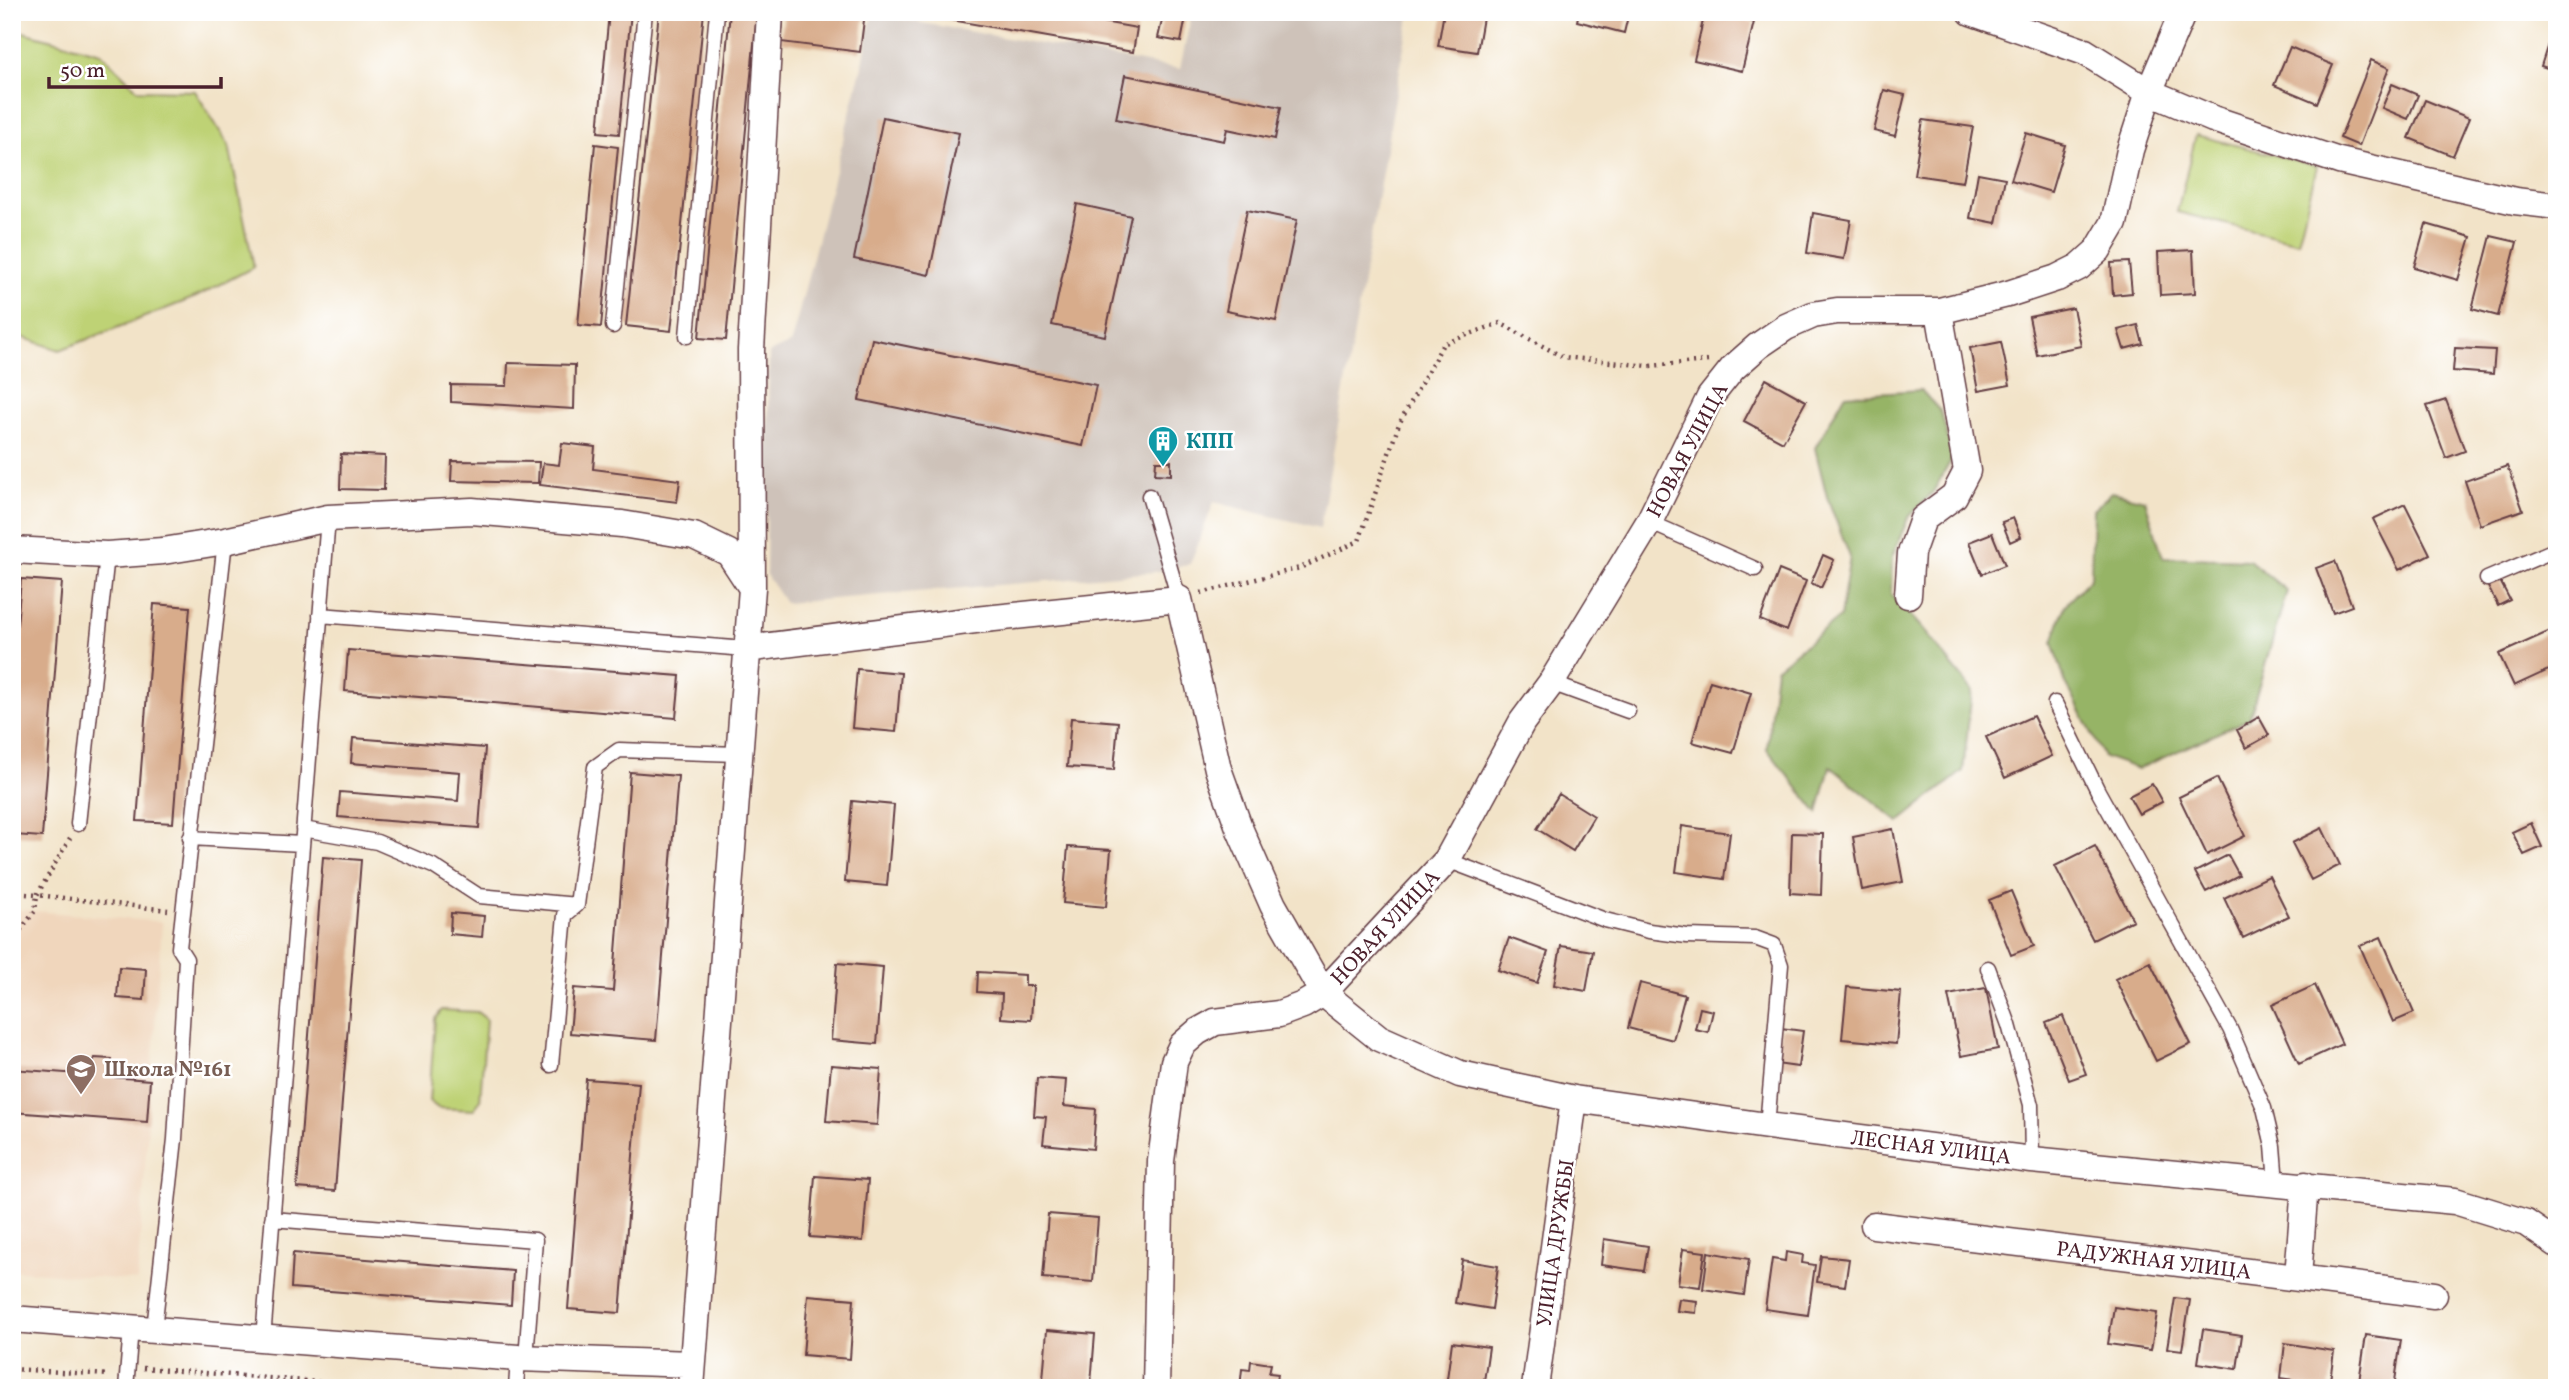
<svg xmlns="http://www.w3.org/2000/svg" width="2569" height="1400" font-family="Vollkorn,serif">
	<rect width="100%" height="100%" fill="#fff"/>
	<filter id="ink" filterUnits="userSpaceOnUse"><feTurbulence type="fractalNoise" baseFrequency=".0143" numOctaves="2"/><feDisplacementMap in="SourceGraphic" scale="14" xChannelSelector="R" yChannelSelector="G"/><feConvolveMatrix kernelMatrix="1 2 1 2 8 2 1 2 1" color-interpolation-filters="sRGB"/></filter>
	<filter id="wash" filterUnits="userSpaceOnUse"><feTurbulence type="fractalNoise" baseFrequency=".00686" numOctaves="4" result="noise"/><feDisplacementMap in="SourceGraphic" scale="28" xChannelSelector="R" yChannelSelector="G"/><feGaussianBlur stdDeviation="1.57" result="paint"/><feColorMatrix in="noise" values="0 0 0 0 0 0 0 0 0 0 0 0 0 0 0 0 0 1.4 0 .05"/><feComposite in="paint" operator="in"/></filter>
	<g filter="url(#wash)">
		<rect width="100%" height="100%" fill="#f2e3c8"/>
		<path fill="#f0d6bc" d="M12 909 162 922 137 1281 12 1270Z
			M166 1382 239 1388H166Z"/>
		<path fill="#cec2b9" d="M1192 12H1410L1320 528 1214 502 1190 564 1154 572 785 603 766 575 769 353 791 343 864 58 872 14 1180 69Z"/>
		<path fill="#bed275" stroke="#847850" stroke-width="2" d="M12 29 101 53 138 90 195 91 229 146 254 267 196 297 60 350 12 334Z
			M2196 135 2317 166 2298 242 2177 212Z
			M442 1010 477 1012 486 1019 480 1101 473 1110 438 1108 429 1101 435 1019Z"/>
		<path fill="#96b466" stroke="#706a48" stroke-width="2" d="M1921 390 1941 412 1953 457 1933 492 1908 518 1892 557 1891 594 1921 627 1972 690 1963 771 1899 822 1830 766 1818 813 1767 749 1776 668 1840 617 1850 557 1827 497 1815 448 1845 395Z
			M2112 492 2145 500 2163 557 2249 560 2287 591 2249 719 2138 769 2104 757 2065 681 2053 642 2065 605 2091 578 2093 510Z"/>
		<g id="blocks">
			<path fill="#d8ac8b" d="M609 12H631L619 134 598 132Z
				M659 12H704L671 331 626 326Z
				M730 12H757L726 340 699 338Z
				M784 12H865L860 52 781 42Z
				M941 12H1046L1137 28 1133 52 940 18Z
				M1164 12H1187L1181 42 1158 38Z
				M1444 12H1484L1477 52 1438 46Z
				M1579 12H1629L1624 33 1577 21Z
				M1705 12 1754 22 1742 71 1694 60Z
				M2557 16V71L2541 66Z
				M2290 47 2333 65 2317 103 2274 85Z
				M2371 60 2389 68 2359 146 2340 138Z
				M1125 75 1281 107 1275 139 1227 129 1224 141 1116 119Z
				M2392 84 2418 95 2408 119 2382 108Z
				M1884 90 1905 95 1895 136 1874 131Z
				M2425 100 2469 118 2453 156 2409 138Z
				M883 117 959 133 929 275 854 259Z
				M1923 120 1973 127 1963 182 1914 175Z
				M2026 133 2065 145 2051 192 2011 180Z
				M595 144 618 147 601 327 578 325Z
				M1978 173 2005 178 1996 223 1970 218Z
				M1077 204 1131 216 1105 336 1052 325Z
				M1247 210 1297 220 1276 321 1226 311Z
				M1813 213 1851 220 1844 259 1807 253Z
				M2426 224 2471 237 2458 280 2414 267Z
				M2491 236 2517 242 2498 316 2472 309Z
				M2193 250 2195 293 2160 295 2158 252Z
				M2129 262 2132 293 2113 295 2111 263Z
				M2073 308 2081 346 2037 355 2029 317Z
				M2138 325 2143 344 2124 349 2118 330Z
				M872 339 1096 385 1083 446 859 400Z
				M2001 342 2010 385 1978 391 1970 348Z
				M2455 348 2495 350 2493 374 2453 371Z
				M508 363 575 365 574 409 451 402V385L507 386Z
				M1766 379 1806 401 1783 442 1744 421Z
				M2446 400 2465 451 2446 458 2427 406Z
				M562 443 595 447 593 469 680 480 677 502 540 485 543 463 559 465Z
				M341 454 385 456 384 490 340 489Z
				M452 461 539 462 538 483 451 481Z
				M1156 461H1171V475L1155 474Z
				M2507 466 2523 510 2480 525 2465 481Z
				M2405 504 2430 554 2399 570 2373 519Z
				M2013 518 2021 537 2010 542 2002 522Z
				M1992 533 2005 565 1982 574 1969 542Z
				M1823 555 1834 560 1821 588 1811 583Z
				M2335 561 2352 606 2333 613 2316 568Z
				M1779 570 1806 581 1787 631 1760 620Z
				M21 579 62 582 42 837 15 835 14 850H12V687Z
				M2499 579 2510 600 2498 606 2487 585Z
				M154 604 190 607 173 823 137 821Z
				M2557 628V666L2514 686 2499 654Z
				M348 650 680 676 676 718 345 691Z
				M857 669 901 673 896 732 852 728Z
				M1710 681 1751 693 1733 753 1692 742Z
				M2033 716 2052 756 2005 778 1986 737Z
				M2259 717 2269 735 2246 748 2237 730Z
				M1071 718 1118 722 1114 770 1067 767Z
				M353 738 485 748 479 828 338 817 340 792 458 801 460 772 351 763Z
				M630 772 678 776 656 1040 570 1033 574 988 613 991Z
				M2217 778 2245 836 2207 855 2179 797Z
				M2152 784 2162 802 2139 814 2129 796Z
				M1559 794 1594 816 1573 851 1537 829Z
				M852 801 894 805 887 886 845 882Z
				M2531 823 2542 847 2524 855 2512 832Z
				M1682 826 1730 833 1724 879 1676 872Z
				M2322 828 2340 865 2311 880 2292 843Z
				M1893 829 1903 882 1862 890 1853 837Z
				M1792 833 1823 834 1821 895 1790 893Z
				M2095 846 2133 920 2093 940 2055 866Z
				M1068 847 1111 850 1106 907 1063 903Z
				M2228 855 2239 875 2206 892 2195 872Z
				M323 857 361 860 335 1191 297 1188Z
				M2269 876 2289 916 2243 938 2224 898Z
				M2011 891 2034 946 2011 955 1989 900Z
				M451 913 484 916 482 937 450 934Z
				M2381 937 2414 1013 2393 1022 2360 946Z
				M1509 938 1548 952 1537 983 1498 970Z
				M1561 946 1593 951 1586 991 1554 985Z
				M2150 962 2191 1044 2156 1061 2115 979Z
				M837 963 883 967 877 1044 831 1040Z
				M119 967 146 969 144 1000 117 998Z
				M978 972 1025 975V986H1033L1031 1020 1001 1018 1002 994 977 992Z
				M1640 983 1685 995 1673 1040 1628 1028Z
				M2315 985 2342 1044 2299 1064 2272 1005Z
				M1847 987 1901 992 1896 1044 1842 1039Z
				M1986 988 1998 1049 1961 1056 1948 995Z
				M1700 1008 1713 1011 1708 1032 1695 1029Z
				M2063 1016 2086 1074 2069 1080 2046 1023Z
				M1781 1028 1803 1031 1798 1067 1776 1064Z
				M94 1058 112 1059 111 1077 150 1080 147 1122 12 1112V1069L92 1075Z
				M831 1065 881 1069 877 1125 826 1121Z
				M1037 1078 1066 1080 1064 1106 1096 1109 1093 1149 1043 1144 1046 1117 1034 1116Z
				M586 1079 639 1083 620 1313 568 1309Z
				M815 1176 868 1180 863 1241 810 1237Z
				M1048 1214 1098 1218 1093 1282 1043 1278Z
				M1604 1239 1648 1246 1644 1271 1601 1265Z
				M1683 1249 1705 1252 1700 1287 1678 1284Z
				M1708 1252 1749 1259 1744 1295 1703 1289Z
				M1786 1252 1803 1255 1802 1263 1815 1265 1808 1315 1765 1309 1772 1259 1785 1261Z
				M293 1253 513 1271 511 1305 291 1288Z
				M1821 1256 1849 1259 1845 1286 1817 1282Z
				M1462 1260 1498 1266 1492 1309 1455 1303Z
				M808 1295 854 1299 850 1359 803 1355Z
				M2175 1298 2190 1300 2182 1350 2167 1348Z
				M1679 1299 1697 1301 1696 1313 1677 1311Z
				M2114 1307 2157 1313 2151 1350 2108 1344Z
				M2203 1329 2242 1335 2237 1369 2198 1363Z
				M1047 1330 1095 1334 1091 1384 1043 1380Z
				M2366 1335 2401 1340 2394 1388H2358Z
				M1452 1342 1489 1347 1483 1388 1446 1386Z
				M2285 1343 2334 1351 2329 1388 2294 1386 2295 1380 2281 1378Z
				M1251 1361 1271 1364 1269 1373 1278 1374 1276 1388H1240L1242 1369 1250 1370Z"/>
		</g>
	</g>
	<g filter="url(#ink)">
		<use href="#blocks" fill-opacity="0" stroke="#633c43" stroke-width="2"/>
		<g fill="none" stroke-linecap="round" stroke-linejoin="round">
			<g stroke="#633c43" stroke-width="17">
				<path id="lane" d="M613 326 645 12
					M687 336 717 12
					M1149 496 1179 599
					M1649 522 1755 569
					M2487 579 2557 549
					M320 615 746 649
					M1551 683 1628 711
					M2055 703 2098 791 2230 1029 2264 1108 2273 1146 2276 1183
					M78 824 107 555
					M303 829 377 842 433 866 479 896 577 905
					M190 838 302 844
					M1447 860 1605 920 1649 931 1687 936 1755 938 1774 945 1781 965 1767 1126
					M1988 968 2009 1025 2031 1105 2032 1160
					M551 1065 565 915 577 905 595 767 619 750 737 754
					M272 1219 535 1240 526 1358
					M154 1329 175 1139 186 959 179 948 225 541
					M263 1339 328 518
					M126 1388 131 1328
					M516 1388 518 1358"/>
			</g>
			<g stroke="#633c43" stroke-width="29">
				<path id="street" d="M1971 12 2085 52 2149 92 2213 119 2339 161 2515 201 2557 206
					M12 550 107 555 163 551 225 541 328 518 472 511 622 524 694 536 729 553 752 588
					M1908 595 1911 553 1923 519 1954 496 1967 471 1939 311
					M746 649 975 620 1179 599 1218 769 1240 830 1273 905 1323 993 1379 1038 1460 1074 1574 1099 1767 1126 2032 1160 2455 1201 2526 1223 2557 1244
					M1874 1225 2434 1295
					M2298 1277 2305 1185
					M12 1319 518 1358 692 1364
					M691 1388 752 588 751 350 770 12
					M1156 1388 1161 1161 1174 1062 1182 1045 1197 1032 1215 1022 1279 1014 1303 1005 1323 993 1447 860 1522 722 1551 683 1649 522 1710 397 1733 368 1758 346 1786 327 1813 315 1837 311H1939L2008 294 2057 278 2079 267 2098 250 2114 223 2130 150 2149 92 2183 12
					M1535 1388 1574 1099"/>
			</g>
			<path stroke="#633c43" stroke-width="4.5" stroke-dasharray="2 5" stroke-linecap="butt" d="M1201 593 1300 568 1359 541 1399 424 1443 344 1500 323 1563 357 1649 366 1708 361
				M70 838 37 895 168 910
				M12 893 37 895 35 911 12 941
				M143 1368 393 1388
				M12 1369 109 1375"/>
			<use href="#lane" stroke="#fff" stroke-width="14"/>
			<use href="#street" stroke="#fff" stroke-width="26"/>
		</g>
	</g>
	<defs>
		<g id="building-pin" transform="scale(1.575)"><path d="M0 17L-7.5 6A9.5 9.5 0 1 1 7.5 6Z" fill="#0f9aa8" stroke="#fff"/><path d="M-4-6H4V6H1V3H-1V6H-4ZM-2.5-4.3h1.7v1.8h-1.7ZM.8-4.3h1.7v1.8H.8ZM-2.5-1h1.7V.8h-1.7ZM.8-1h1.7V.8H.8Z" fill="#fff"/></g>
		<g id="school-pin" transform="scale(1.575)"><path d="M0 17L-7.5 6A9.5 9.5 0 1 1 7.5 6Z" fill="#8d6e63" stroke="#fff"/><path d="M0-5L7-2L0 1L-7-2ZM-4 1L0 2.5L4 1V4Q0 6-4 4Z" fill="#fff"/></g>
	</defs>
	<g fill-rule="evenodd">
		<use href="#building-pin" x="1163" y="441"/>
		<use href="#school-pin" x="81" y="1069"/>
	</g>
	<g text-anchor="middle" stroke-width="5" stroke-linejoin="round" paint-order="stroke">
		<g font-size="21" font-weight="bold" fill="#0d838f" stroke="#fff" text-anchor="start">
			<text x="1186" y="448">КПП</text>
		</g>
		<g font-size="21" fill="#4a1f2b" stroke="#fff">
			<text transform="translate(1687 450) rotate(-62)" y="7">НОВАЯ УЛИЦА</text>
			<text transform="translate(1385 927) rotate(-47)" y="7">НОВАЯ УЛИЦА</text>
			<text transform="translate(1931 1147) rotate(7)" y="7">ЛЕСНАЯ УЛИЦА</text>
			<text transform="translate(1555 1243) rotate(-82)" y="7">УЛИЦА ДРУЖБЫ</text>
			<text transform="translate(2154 1260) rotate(7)" y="7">РАДУЖНАЯ УЛИЦА</text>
		</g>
		<g font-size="21" font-weight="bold" fill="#785e54" stroke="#fff" text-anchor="start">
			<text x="104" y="1076">Школа №161</text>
		</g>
	</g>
	<rect width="2569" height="1400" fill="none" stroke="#fff" stroke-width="42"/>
	<path d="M49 77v10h172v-10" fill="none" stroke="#4a1f2b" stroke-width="3.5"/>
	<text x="60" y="77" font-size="21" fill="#4a1f2b" stroke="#ffffff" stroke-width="5" paint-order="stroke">50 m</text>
</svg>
